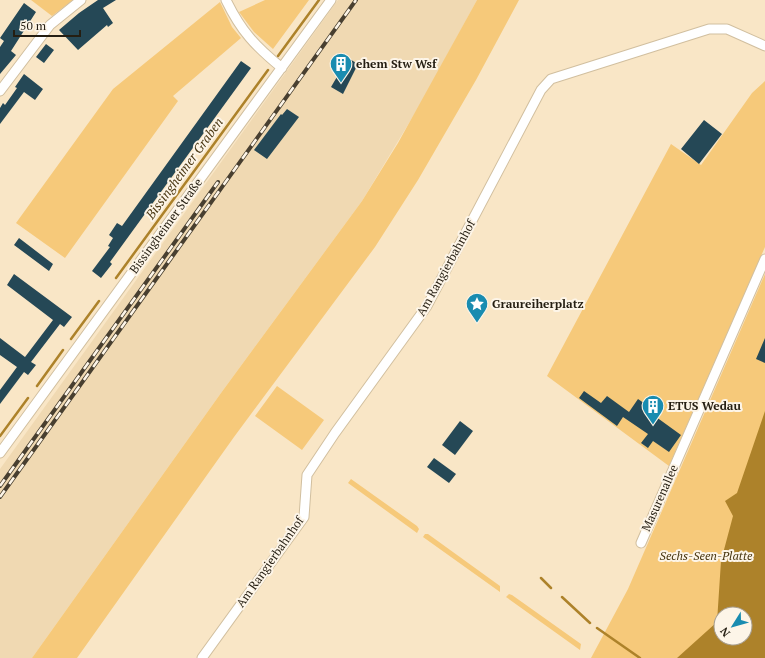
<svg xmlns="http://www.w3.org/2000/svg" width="765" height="658" font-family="'PT Serif',serif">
	<rect width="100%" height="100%" fill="#f9e6c6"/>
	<path fill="#f0d9b2" d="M338 0H477L421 103 362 201 221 393 32 658H0V469Z"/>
	<path fill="#f6c97a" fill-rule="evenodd" d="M31 0H73L52 16Z
		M265 0H309L273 49 254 32 239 12Z
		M477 0H519L476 80 418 180 375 247 234 437 77 658H32L221 393 362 201 398 143Z
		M220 2 232 27 241 38 173 96 178 101 65 258 16 223 113 89Z
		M765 81V247L669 466 547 376 671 144 701 165 752 93Z
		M765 274V658H591L628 589ZM721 614H745V638H721Z
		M277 386 324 420 302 450 255 416Z
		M351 479 417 526 419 529 417 533 348 483Z
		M425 534H428L500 586V592L423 537Z
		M509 594 512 595 581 644 580 650 506 597Z"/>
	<path fill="#ad822a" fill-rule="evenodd" d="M765 411V658H677L717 622 721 561 733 516 725 501 737 493ZM721 614H745V638H721Z"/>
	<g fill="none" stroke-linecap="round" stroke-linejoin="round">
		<path stroke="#ad822a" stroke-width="2.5" d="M278 56 319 0
			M116 278 268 70
			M71 339 99 301
			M37 386 63 350
			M0 436 28 398
			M541 578 551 588
			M562 597 590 623
			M597 628 640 658"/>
	</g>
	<path fill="#254856" d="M98 0H116L103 8 113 23 108 27 107 25 78 50 59 30 79 13Z
		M24 3 36 12 11 51 16 55 0 74V47L4 41 0 38Z
		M46 44 54 50 44 63 36 57Z
		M348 58 358 64 343 94 331 87Z
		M241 61 251 68 110 262 112 264 101 278 92 271 110 247 108 246 113 238 109 235 117 223 122 226Z
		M24 74 43 89 35 100 24 92 0 124V108L3 103 5 105 17 88 15 87Z
		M287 109 299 117 267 159 254 150 281 114 282 115Z
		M704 120 722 134 699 164 681 149Z
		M19 238 53 264 49 271 14 245Z
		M14 274 72 317 64 327 60 324 31 362 36 365 28 375 24 372 0 404V390L17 367 0 355V338L25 357 53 320 7 285Z
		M765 338V363L756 359Z
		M584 391 601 403 607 396 629 412 638 399 654 410 652 414 681 435 669 452 653 441 648 448 641 443 648 434 623 417 617 426 579 398Z
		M460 421 473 431 455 455 442 445Z
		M434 458 456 474 449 483 427 467Z"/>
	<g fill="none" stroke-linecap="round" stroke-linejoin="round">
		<g stroke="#d1bf9f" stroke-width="11">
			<path id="minor" d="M226 0C241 31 255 46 282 68
				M0 91 50 25 81 0
				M0 453 331 0
				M641 543 765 259
				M202 658 304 517 307 475 335 433 427 306 541 90 551 79 709 29H727L765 46"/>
		</g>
		<use href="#minor" stroke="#fff" stroke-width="9"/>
		<g stroke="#483f30" stroke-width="4">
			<path id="rail" d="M0 486 218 182
				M0 497 356 0"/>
		</g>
		<use href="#rail" stroke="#fdf5e8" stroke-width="2.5" stroke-dasharray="8" stroke-linecap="butt"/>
	</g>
	<defs>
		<g id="building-pin" transform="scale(1.15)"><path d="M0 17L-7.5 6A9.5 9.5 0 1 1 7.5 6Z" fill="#198cb0" stroke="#fdf5e8"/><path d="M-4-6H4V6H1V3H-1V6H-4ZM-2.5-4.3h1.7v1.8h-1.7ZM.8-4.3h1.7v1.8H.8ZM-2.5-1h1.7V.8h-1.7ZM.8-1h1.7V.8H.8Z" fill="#fff"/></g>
		<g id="sight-pin" transform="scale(1.15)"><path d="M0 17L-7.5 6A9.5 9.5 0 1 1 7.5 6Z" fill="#198cb0" stroke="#fdf5e8"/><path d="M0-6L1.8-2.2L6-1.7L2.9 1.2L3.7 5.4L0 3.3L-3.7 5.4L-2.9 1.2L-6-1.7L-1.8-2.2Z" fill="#fff"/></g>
	</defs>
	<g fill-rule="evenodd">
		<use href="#building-pin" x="341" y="64"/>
		<use href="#sight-pin" x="477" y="304"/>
		<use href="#building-pin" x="653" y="406"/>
	</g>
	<g text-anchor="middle" stroke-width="4" stroke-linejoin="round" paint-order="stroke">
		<g font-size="12" font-weight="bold" fill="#251e12" stroke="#fdf5e8" text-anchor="start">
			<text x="356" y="68">ehem Stw Wsf</text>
			<text x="492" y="308">Graureiherplatz</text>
			<text x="668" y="410">ETUS Wedau</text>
		</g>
		<g font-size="12" fill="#251e12" stroke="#fdf5e8">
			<text transform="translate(166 226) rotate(-54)" y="4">Bissingheimer Straße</text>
			<text transform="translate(446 268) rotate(-61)" y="4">Am Rangierbahnhof</text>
			<text transform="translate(660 498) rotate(-66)" y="4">Masurenallee</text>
			<text transform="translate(270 562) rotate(-55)" y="4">Am Rangierbahnhof</text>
		</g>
		<g font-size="12" font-style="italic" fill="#483611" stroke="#fdf5e8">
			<text x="706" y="560">Sechs-Seen-Platte</text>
		</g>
		<g font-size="13" font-style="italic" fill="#4b3814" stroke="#fdf5e8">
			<text transform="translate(184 168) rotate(-54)" y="5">Bissingheimer Graben</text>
		</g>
	</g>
	<g transform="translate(733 626) rotate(233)"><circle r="19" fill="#fdf5e8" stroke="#a79f92"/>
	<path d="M0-3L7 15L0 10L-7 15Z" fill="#198cb0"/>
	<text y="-6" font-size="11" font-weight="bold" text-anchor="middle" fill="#251e12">N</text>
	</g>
	<path d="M14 30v6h66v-6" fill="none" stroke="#251e12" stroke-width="2"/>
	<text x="20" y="30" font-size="12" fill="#251e12" stroke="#fdf5e8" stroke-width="3" paint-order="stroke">50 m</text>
</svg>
